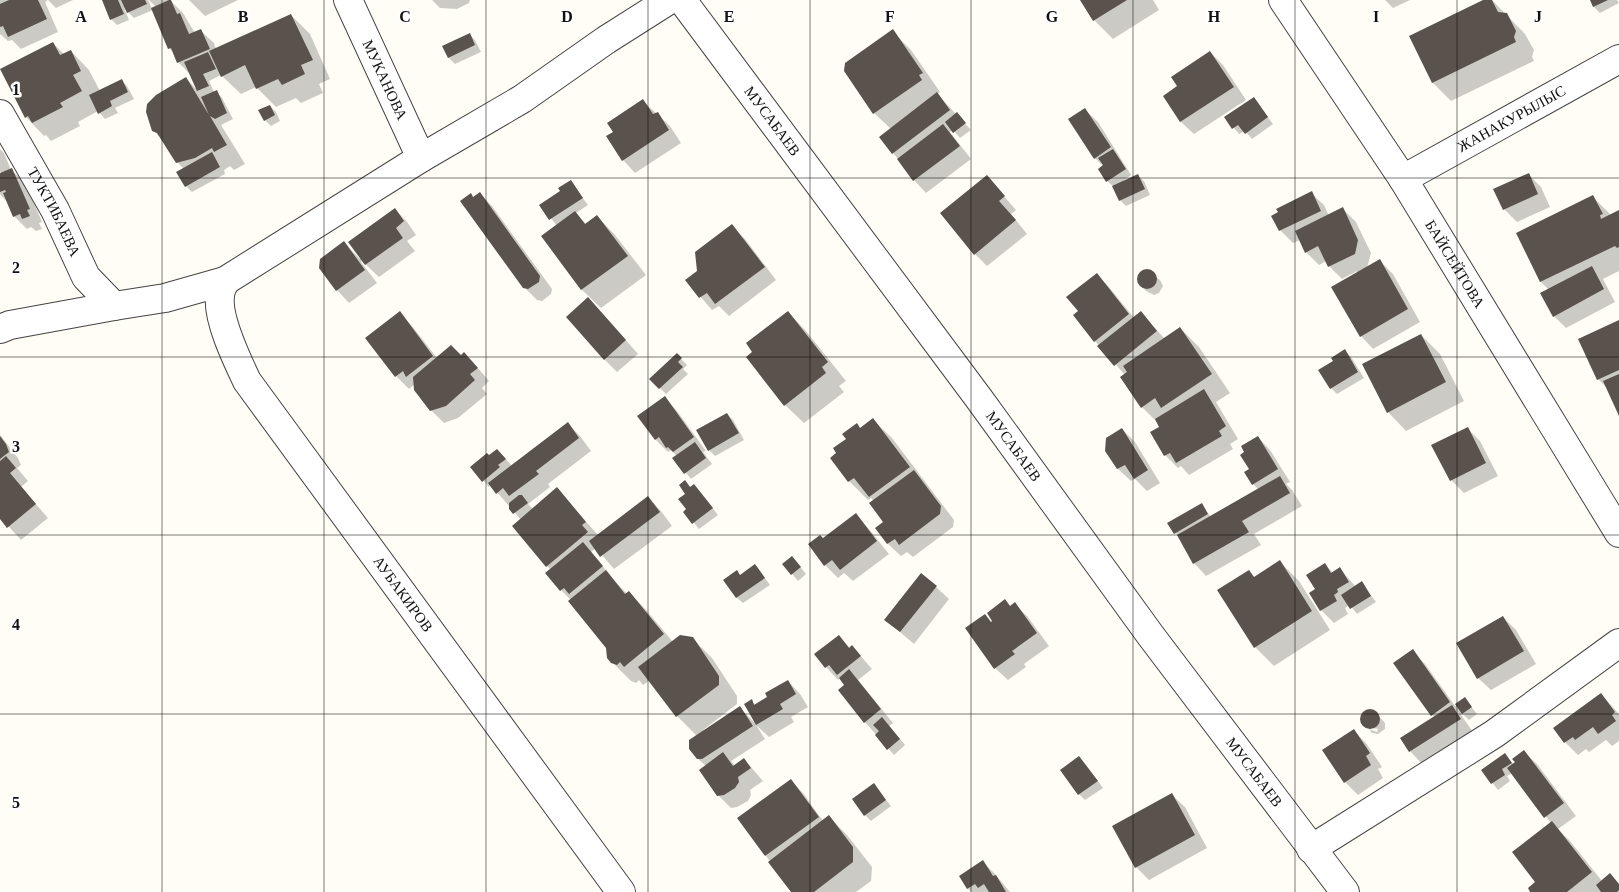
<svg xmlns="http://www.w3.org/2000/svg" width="1619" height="892" font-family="'Times New Roman',serif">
	<rect width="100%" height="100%" fill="#fffdf5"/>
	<path fill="#0003" d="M0 0H73L56 8 48 0 45 2 58 32 21 49 12 40 8 41 0 34Z
		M103 0H148L152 9 156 7 149 0H170L183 13 195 33 201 31 214 43 216 49 291 15 310 34 330 79 319 84 323 93 301 103 296 98 276 107 256 87 241 94 221 75 209 81 214 92 216 91 222 98 233 119 221 125 245 164 234 170 230 166 224 170 225 174 192 192 186 186 178 173 184 169 177 162 162 139 154 131 186 78 198 91 191 75 178 62 174 53 169 48 153 10 134 18 124 8 129 20 117 25 111 19Z
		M189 0H238L205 16Z
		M432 0H470L469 3 457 9 440 8Z
		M1082 0H1153L1159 10 1113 39 1094 20Z
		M1385 0H1410L1393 8Z
		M1486 0H1492L1525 34 1534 50 1532 57 1534 61 1451 101 1433 83 1410 37Z
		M1591 0H1617L1619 3 1600 13 1594 7Z
		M892 31 911 50 940 92 937 94 971 130 960 138 953 130 950 132 971 159 926 193 914 180 881 137 891 129 874 113 845 71Z
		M469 34 475 40 481 52 455 64 449 58 444 46Z
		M53 43 64 54 71 51 89 70 100 91 121 80 127 86 134 99 115 108 118 113 105 119 98 111 78 122 80 126 51 141 46 135 44 136 26 117Z
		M1210 52 1223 65 1246 100 1194 134 1181 122 1165 96 1179 87Z
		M1254 98 1273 124 1252 139 1245 131 1239 134 1226 118Z
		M643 101 670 126 681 143 635 173 623 160 615 132Z
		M270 106 276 112 280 121 271 126 265 120Z
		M1085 110 1098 122 1131 175 1123 181 1124 182 1137 175 1144 181 1150 195 1126 206 1120 200 1114 187 1107 181 1103 166 1095 158Z
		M0 149 4 153 11 170 25 182 42 222 39 223 42 229 36 231 31 227 27 229 14 216 8 203 0 194V175L2 174 0 171Z
		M1528 174 1541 187 1550 207 1517 222 1504 209Z
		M987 177 1016 210 1011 214 1027 234 987 266 975 254Z
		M570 181 588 205 576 213 586 224 597 216 615 235 646 275 601 308 582 290 543 236 557 226 541 205 562 192Z
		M1311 193 1324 205 1329 216 1343 209 1356 222 1371 253 1367 268 1380 261 1393 274 1420 322 1373 349 1361 336 1357 271 1342 279 1329 266 1326 261 1319 265 1306 252 1300 240 1293 243 1280 230Z
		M480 194 492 206 552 289 551 294 542 301 537 300 524 287Z
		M1593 197 1611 215 1619 211V271L1603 279 1615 302 1566 328 1554 316 1549 290 1541 282 1518 233Z
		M395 209 407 222 416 235 407 241 415 251 379 277 362 261 361 262 377 283 349 303 337 290 343 242 360 259Z
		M732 226 745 239 776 280 729 316 719 306 712 310 686 280 698 271Z
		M1148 271 1160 280 1163 286 1159 293 1154 295 1146 291 1138 282V276L1142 272Z
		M1096 274 1109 287 1134 318 1141 313 1165 339 1180 328 1199 347 1230 393 1216 402 1238 439 1230 444 1233 449 1189 475 1181 466 1178 468 1165 455 1159 424 1142 407 1125 375 1095 341 1080 311Z
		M601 312 638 354 617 372 604 359Z
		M788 312 806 331 846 381 839 386 844 392 804 423 785 405Z
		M399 313 412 326 437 358 461 356 477 367 489 381 482 388 487 394 458 418 444 423 431 410 415 384 409 389 396 376 367 338Z
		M1619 321V413L1609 390 1598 379Z
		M1421 335 1440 354 1464 401 1406 431 1388 412Z
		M1345 351 1351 357 1364 378 1337 394 1331 388 1334 361Z
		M677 355 687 365 683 369 688 374 666 394 651 379Z
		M665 398 677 411 706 451 703 452 712 464 691 479 674 458 677 456 671 450 668 452 656 440Z
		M727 414 733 420 744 440 715 456 709 450Z
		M873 420 892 438 954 520 953 527 913 557 907 552 901 556 888 544 877 528 885 522 874 501 871 498 868 500 849 481 831 458 838 453 857 424 861 429Z
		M568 424 580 436 591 451 548 484 550 487 528 504 533 509 557 489 598 535 648 498 661 511 672 526 614 569 596 548 591 552 614 580 627 594 629 592 647 611 673 642 693 639 712 658 737 696V704L703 730 704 731 740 708 754 722 751 701 756 705 769 697 788 681 800 694 808 707 791 717 794 722 769 737 756 725 765 739 731 761 735 766 744 759 763 781 750 790 751 795 748 801 737 807 731 808 718 795 706 766 698 759 697 736 677 716 650 680 643 685 639 680 636 683 631 681 612 662 607 647 571 600 561 590 551 570 547 566 521 520 491 485 489 487 472 467 489 457 503 456 512 466Z
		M1467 428 1480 441 1498 476 1464 493 1451 480Z
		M1122 429 1135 442 1160 483 1147 491 1135 479 1131 481 1118 469 1107 450Z
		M0 435 18 458 21 465 17 468 28 481 21 487 48 518 21 540 0 517Z
		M1258 437 1270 450 1290 482 1286 484 1292 490 1302 506 1254 534 1261 545 1206 576 1194 563 1179 537 1169 524 1201 504 1211 517 1258 489 1253 484 1250 470Z
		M685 482 691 488 700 492 718 515 699 529 685 512 688 510Z
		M856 515 868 528 889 554 853 581 844 573 838 578 825 565 810 544 824 540Z
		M1280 562 1299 581 1330 630 1274 666 1255 647 1219 591 1249 572 1255 578Z
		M784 564H798L806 574 798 581Z
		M1325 564 1333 573 1340 569 1356 587 1362 583 1376 602 1357 614 1350 605 1345 608 1348 614 1334 623 1321 610 1317 590Z
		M755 565 770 585 743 603 736 597 740 576Z
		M936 587 949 599 914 644 886 620Z
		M1014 604 1027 616 1049 646 1024 664 1026 667 1008 680 995 668 992 623Z
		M1503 617 1516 630 1536 664 1491 690 1478 678Z
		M839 636 850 648 852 646 872 669 858 680 893 723 889 726 905 745 894 755 865 722 846 685 840 678 838 680 826 667Z
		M1412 651 1425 664 1455 706 1465 699 1477 714 1469 720 1463 714 1461 715 1473 732 1422 764 1410 751 1435 718 1432 715Z
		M1601 694 1619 714V741L1612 746 1606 740 1589 752 1586 749 1578 755 1565 742Z
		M1368 710H1373L1385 723V729L1378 734 1372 733 1369 729 1377 732 1378 729 1366 727 1362 722 1363 713Z
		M1354 731 1366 743 1382 767 1378 769 1383 778 1358 795 1345 782 1324 750Z
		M1524 752 1537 764 1576 816 1558 829 1570 841 1602 881 1619 884V892H1532L1537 882 1551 823 1512 773 1507 776 1510 781 1498 790 1483 771 1505 755 1514 765Z
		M1085 764 1103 788 1085 800 1079 794Z
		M791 781 803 793 823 821 829 817 847 835 872 867 871 881 856 892H793L766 856Z
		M874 785 891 806 871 821 865 815Z
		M1172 795 1185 807 1207 848 1149 880 1136 867Z
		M983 862 995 874 1010 892H971L968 888Z"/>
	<path fill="#5a524d" d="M9 0H38L47 19 8 37 3 26 0 27V4Z
		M102 0H118L124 14 110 20Z
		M121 0H145L147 4 127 13Z
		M169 0H171L177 14 180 13 189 34 201 29 210 49 177 63 171 48 168 49 151 8Z
		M1080 0H1127L1093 21Z
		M1483 0H1492L1498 12 1507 13 1516 31 1514 37 1516 42 1432 83 1409 36Z
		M1590 0H1608L1593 7Z
		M291 14 313 60 301 65 305 74 282 85 278 79 256 89 245 65 221 77 209 51Z
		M893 29 923 73 919 75 922 80 873 114 844 71 845 63Z
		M470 33 475 45 448 58 442 46Z
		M53 42 60 55 71 50 81 71 73 75 82 91 60 103 63 107 32 123 28 116 25 118 0 69Z
		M1210 51 1234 87 1180 122 1163 96 1177 86 1171 77Z
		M208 52 216 69 203 74 209 86 197 91 184 62Z
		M186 77 209 115 201 97 217 90 227 113 215 119 210 116 227 145 214 152 212 148 195 158 176 163 157 133 152 131 146 112 147 104 156 95Z
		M122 79 128 92 110 101 112 106 98 114 89 95Z
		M937 92 950 110 892 154 879 137Z
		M1254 97 1268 117 1245 134 1238 125 1232 129 1224 117Z
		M643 99 653 114 658 112 669 130 622 161 606 136 613 132 607 123Z
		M270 105 275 115 264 121 258 110Z
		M1085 108 1111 147 1094 159 1068 119Z
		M957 112 966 123 953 133 945 122Z
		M943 124 960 146 913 181 897 159Z
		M1113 149 1126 169 1106 182 1098 169 1103 165 1098 158Z
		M212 152 220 167 185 187 176 172Z
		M12 168 30 209 27 210 30 216 22 219 20 214 13 217 3 193 6 192 5 190 0 192V173Z
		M1529 173 1538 194 1503 210 1493 189Z
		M1138 174 1145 189 1119 201 1112 186Z
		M987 175 1005 196 999 201 1016 220 974 255 940 213Z
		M571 180 583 198 549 220 539 205 560 191 558 188Z
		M1312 191 1321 211 1279 231 1271 216 1278 212 1276 209Z
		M480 192 540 276 539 282 528 289 523 288 460 201 471 193 473 197Z
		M1593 195 1603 214 1600 215 1601 219 1619 210V247L1617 248 1615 246 1540 282 1516 233Z
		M1343 207 1358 240 1355 254 1328 267 1318 246 1305 253 1295 231Z
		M395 208 404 221 396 228 403 238 365 265 348 242Z
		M575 211 585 224 597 215 628 256 581 290 541 236Z
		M732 224 765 267 715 304 707 293 699 298 685 280 697 271 695 252Z
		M344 241 365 270 336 291 319 268 320 259Z
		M1380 259 1408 309 1360 337 1331 287Z
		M1592 266 1604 289 1553 317 1540 293Z
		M1137 279a10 10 0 1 1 20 0a10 10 0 1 1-20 0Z
		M1097 273 1129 314 1094 342 1073 315 1078 311 1066 297Z
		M588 297 626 340 604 360 566 317Z
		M400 311 433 356 406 377 403 371 395 377 365 338Z
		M788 311 828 362 822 367 826 373 784 406 746 357 752 352 746 343Z
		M1141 311 1157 331 1114 366 1097 346Z
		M1619 320V370L1597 380 1578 339Z
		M1180 327 1212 374 1161 408 1155 398 1141 408 1120 377 1127 372 1123 366Z
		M1421 334 1446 382 1387 413 1362 364Z
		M451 345 461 355 464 352 478 368 470 374 475 380 446 406 430 411 414 390 413 377Z
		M1345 349 1358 372 1330 389 1318 370 1333 361 1331 358Z
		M677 353 682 358 678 362 683 367 659 389 649 379Z
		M1619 374V416L1603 381Z
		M1204 389 1226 426 1219 431 1222 436 1176 463 1170 453 1164 456 1150 432 1159 427 1155 419Z
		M665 396 694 437 673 452 668 447 666 448 659 437 655 440 637 416Z
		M727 413 739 433 708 451 696 430Z
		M873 418 910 467 869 497 854 478 848 482 830 458 836 453 833 448 846 439 842 434 857 423 860 428Z
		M568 422 579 438 536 471 539 474 509 496 503 488 496 494 488 483Z
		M1468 427 1486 463 1450 481 1431 445Z
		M1122 428 1148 470 1134 479 1125 465 1117 469 1105 451 1106 438Z
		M0 436 6 444 9 452 0 459Z
		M1258 436 1278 469 1252 485 1244 472 1249 469 1240 455 1244 452 1241 446Z
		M695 442 706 458 684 474 672 458Z
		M497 449 506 459 498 465 500 467 482 482 470 467 487 453 489 455Z
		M6 456 16 468 10 473 36 504 7 528 0 519V461Z
		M914 470 941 506 940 514 899 545 895 539 887 544 875 528 883 522 869 503Z
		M1280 476 1290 493 1242 521 1249 532 1193 564 1177 535Z
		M685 480 690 487 694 484 713 508 692 524 683 512 686 509 678 499 685 494 679 485Z
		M557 487 586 522 582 525 588 532 546 567 512 526Z
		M519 495H522L528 503 513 514 509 509V503Z
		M648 496 660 512 600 557 589 541Z
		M1202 503 1208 514 1174 534 1167 523Z
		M856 513 877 541 840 570 832 560 824 566 808 544 820 535 823 538Z
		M583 542 603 566 569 594 564 588 560 591 545 573Z
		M792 556 801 567 791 575 782 564Z
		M1280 560 1312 611 1254 648 1217 590 1249 570 1254 577Z
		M1325 563 1331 573 1340 567 1349 582 1337 589 1338 592 1334 595 1337 601 1320 611 1309 593 1315 589 1306 575Z
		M755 564 765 578 736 598 723 580 737 570 740 575Z
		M606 570 625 594 629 591 664 634 624 667 620 662 617 665 611 663 607 658 606 648 568 601Z
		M921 573 937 586 900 632 884 620Z
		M1362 581 1371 596 1350 609 1341 595Z
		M1005 599 1010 606 1015 602 1037 633 1012 651 1015 654 994 669 965 628 985 614 991 622 992 621 987 613Z
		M1503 616 1524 651 1477 679 1456 643Z
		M680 635 693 637 719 676V685L676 717 638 667Z
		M839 635 849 648 852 645 861 656 837 675 829 665 825 668 814 654Z
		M1413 649 1450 702 1431 716 1393 663Z
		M849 669 881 709 864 723 838 690 844 685 839 678Z
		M788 680 796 694 780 704 783 709 756 725 744 704 752 699 754 705 767 697 765 693Z
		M1601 693 1615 712 1612 715 1616 721 1598 734 1593 727 1575 740 1573 737 1564 743 1553 728Z
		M1465 697 1472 707 1462 714 1455 704Z
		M1452 705 1461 719 1409 752 1400 738Z
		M740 706 753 726 702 759H697L689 749V740Z
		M1360 719a10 10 0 1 1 20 0a10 10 0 1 1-20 0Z
		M882 717 900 739 887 750 875 735 879 731 873 725Z
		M1354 729 1370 753 1366 756 1371 765 1344 783 1322 750Z
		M1524 750 1564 803 1544 818 1507 768 1515 762 1512 759Z
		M723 752 733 766 744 758 751 768 738 777 739 782 735 788 724 795 717 796 699 770Z
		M1505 753 1512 763 1502 769 1505 775 1491 784 1481 770Z
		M1079 756 1098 781 1078 795 1060 770Z
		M791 779 819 817 765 856 737 818Z
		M874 783 886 800 864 816 852 799Z
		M1172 793 1195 835 1135 868 1112 826Z
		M829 815 853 847V862L814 892H791L768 862Z
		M1552 821 1592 872 1567 892H1530L1528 888 1535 882 1512 852Z
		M983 860 993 876 996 875 1006 892H989L984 884 978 888 975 884 967 889 959 876Z
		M1610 873 1619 884V890L1617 892H1601L1596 885Z"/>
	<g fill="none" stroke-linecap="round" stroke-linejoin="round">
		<g stroke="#444" stroke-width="30">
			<g id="minor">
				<path id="s1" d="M348 0 421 158"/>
				<path id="s2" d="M682 0 980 400 1151 636 1345 892"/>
				<path id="s3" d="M1283 0 1403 179 1619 533"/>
				<path id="s4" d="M0 114 55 210 86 277 114 306"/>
				<path id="s5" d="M1403 179 1619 59"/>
				<path id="s6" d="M225 281C223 286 220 291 220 296 217 319 237 360 247 381L621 892"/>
				<path d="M0 329 10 325 114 306 165 298 225 281 421 158 522 99 606 40 669 0"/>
				<path d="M1311 849 1494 734 1619 643"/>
			</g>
		</g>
		<use href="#minor" stroke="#fff" stroke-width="28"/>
	</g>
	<path fill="none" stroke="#111" stroke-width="1" stroke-opacity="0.55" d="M162 0V892M324 0V892M486 0V892M648 0V892M810 0V892M971 0V892M1133 0V892M1295 0V892M1457 0V892M0 178H1619M0 357H1619M0 535H1619M0 714H1619"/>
	<g text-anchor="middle" stroke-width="5" stroke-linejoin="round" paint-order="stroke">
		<g font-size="15" fill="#111" stroke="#fff">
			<text dy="5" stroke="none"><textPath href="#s1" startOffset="88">МУКАНОВА</textPath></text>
			<text dy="5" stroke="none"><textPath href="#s5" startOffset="124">ЖАНАКУРЫЛЫС</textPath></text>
			<text dy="5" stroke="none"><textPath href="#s2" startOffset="151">МУСАБАЕВ</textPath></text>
			<text dy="5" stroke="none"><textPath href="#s4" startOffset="112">ТУКТИБАЕВА</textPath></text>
			<text dy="5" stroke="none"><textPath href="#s3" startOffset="315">БАЙСЕЙТОВА</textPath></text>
			<text dy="5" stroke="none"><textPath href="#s2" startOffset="556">МУСАБАЕВ</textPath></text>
			<text dy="5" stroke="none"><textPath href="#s6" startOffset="370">АУБАКИРОВ</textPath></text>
			<text dy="5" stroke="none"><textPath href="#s2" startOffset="961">МУСАБАЕВ</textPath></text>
		</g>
	</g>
	<g font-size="16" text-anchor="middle" font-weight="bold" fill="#111" stroke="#fff" stroke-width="5" stroke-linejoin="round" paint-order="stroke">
		<text x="81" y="22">A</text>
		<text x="243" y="22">B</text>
		<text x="405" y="22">C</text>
		<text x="567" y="22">D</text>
		<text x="729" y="22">E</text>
		<text x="890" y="22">F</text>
		<text x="1052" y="22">G</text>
		<text x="1214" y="22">H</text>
		<text x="1376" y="22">I</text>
		<text x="1538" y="22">J</text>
		<text x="16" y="95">1</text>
		<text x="16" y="273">2</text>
		<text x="16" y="452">3</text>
		<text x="16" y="630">4</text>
		<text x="16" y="808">5</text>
	</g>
</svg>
